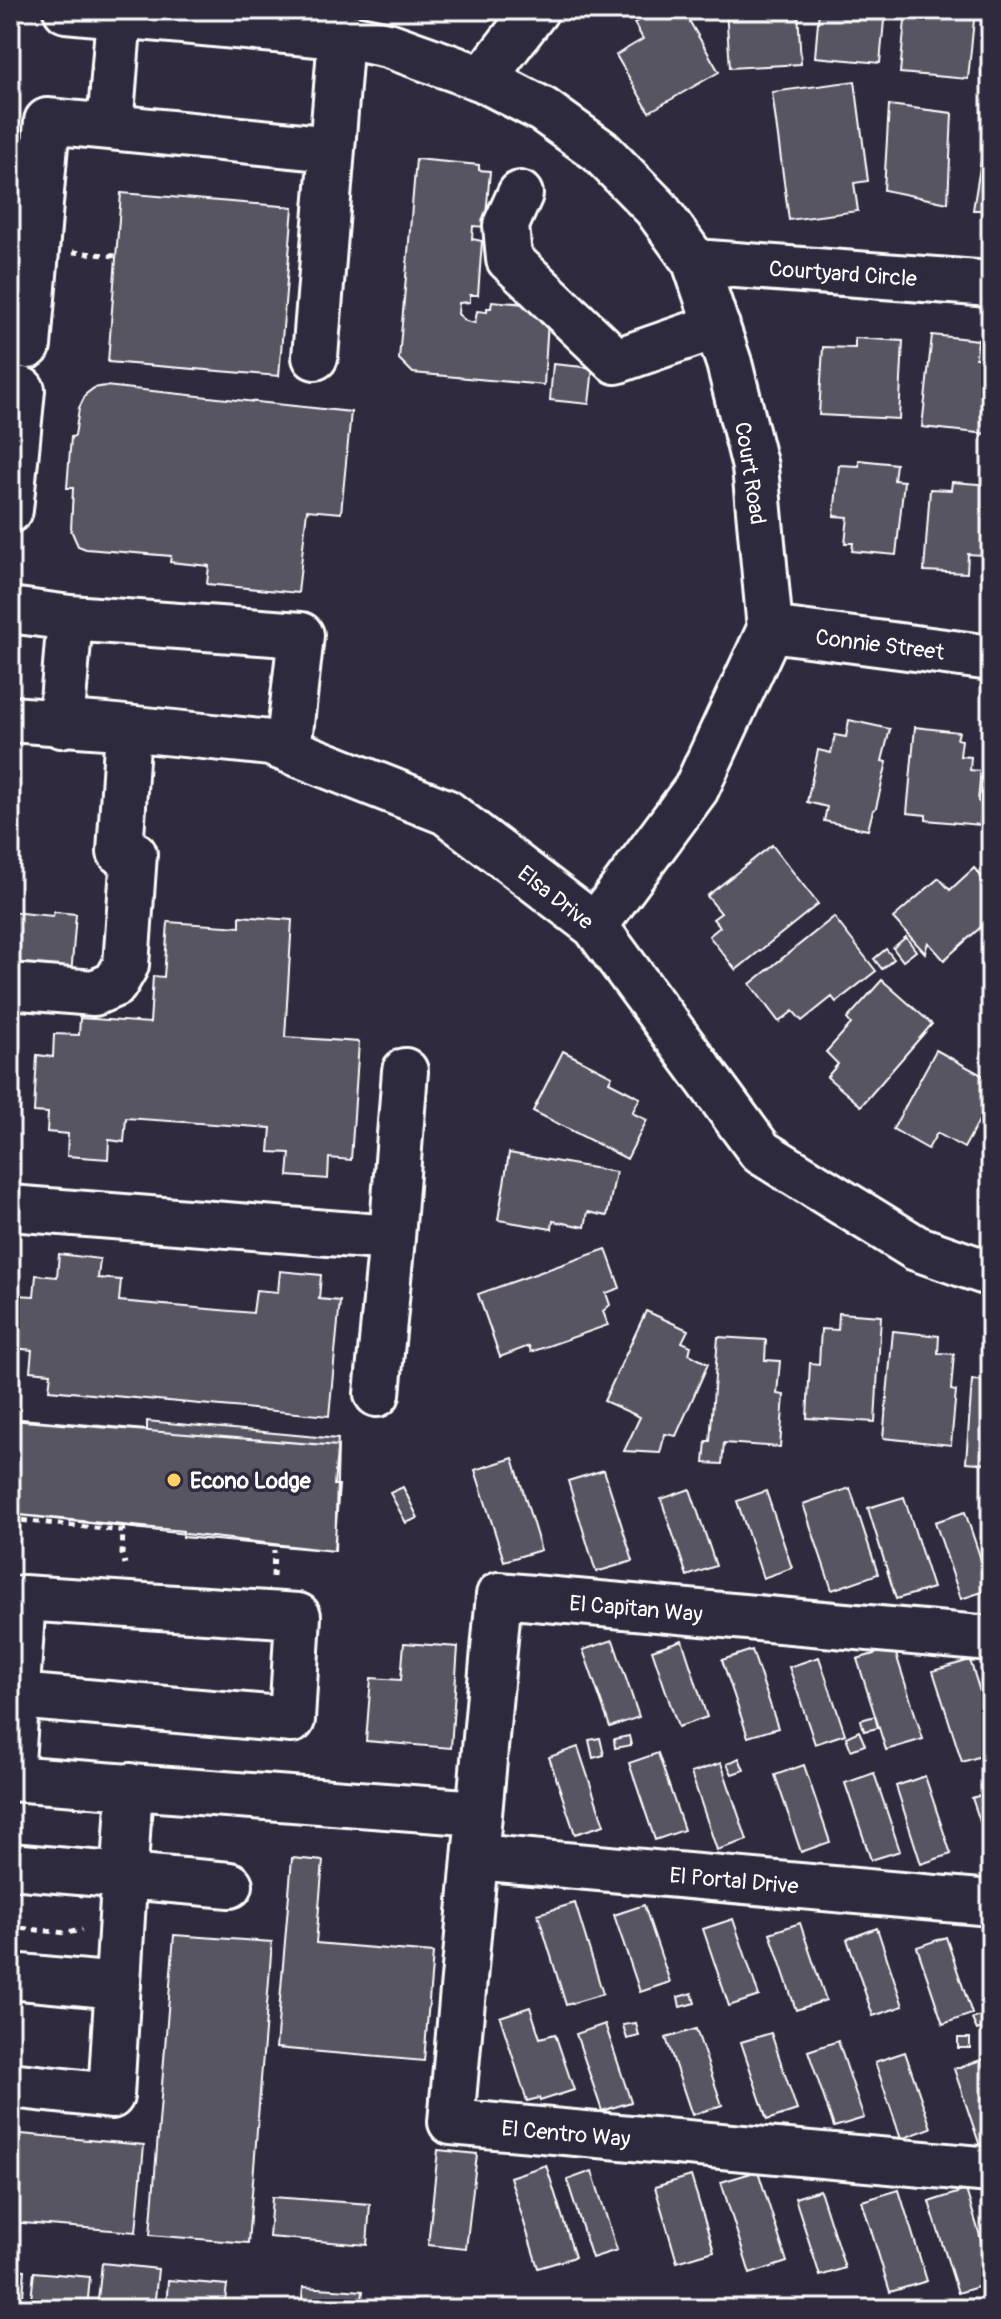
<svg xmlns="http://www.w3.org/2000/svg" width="1001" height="2319" font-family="Pangolin,sans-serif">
	<rect width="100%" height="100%" fill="#2f2a3d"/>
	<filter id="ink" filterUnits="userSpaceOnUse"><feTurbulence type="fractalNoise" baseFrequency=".0125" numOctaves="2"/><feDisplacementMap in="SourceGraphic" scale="16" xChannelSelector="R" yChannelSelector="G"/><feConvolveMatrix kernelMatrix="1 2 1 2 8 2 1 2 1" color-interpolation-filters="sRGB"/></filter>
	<g filter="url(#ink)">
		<path fill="#595564" stroke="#fff" stroke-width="2" d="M657 10H683L719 72 649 112 616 55 643 39 634 23Z
			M726 10H798L801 64 730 68Z
			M819 10H885L880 63 815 57Z
			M906 10H975L968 79 900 73Z
			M988 10H991V78L982 77Z
			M855 81 868 181 854 183 858 211 789 220 772 92Z
			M991 100V210H973Z
			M889 105 952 113 948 203 884 190Z
			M416 159 479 165V170L490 171 485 227 473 226 472 239 482 241 478 295H470V302L459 303 458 314 466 321 475 323 477 311 487 312V308H491L492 301 537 305 548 320 544 385 413 373 399 359Z
			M121 193 293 207 279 376 108 362Z
			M932 335 978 340 976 358 991 360 987 434 922 427Z
			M855 338 903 341 899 419 819 415 823 347 855 348Z
			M553 364 593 368 589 404 550 400Z
			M105 386 351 412 341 513 307 510 298 593 207 584 209 566 170 562 171 556 86 549 78 546 71 530 73 488H67L71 437 75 436 79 408 86 394 94 388Z
			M859 460 896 464 894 480 904 481 896 555 852 551 853 543H845L848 517 834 516 839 465 859 466Z
			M952 482 991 485V545H983L982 555 968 554 967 573 924 571 930 489 951 490Z
			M849 720 890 729 882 761 887 762 876 808 873 810 868 830 824 821 827 807 807 802 818 750 831 753 835 735 846 737Z
			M915 727 959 732 957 739 962 740 960 756 971 757 970 770 981 771 978 801 982 805 980 825 926 820V815L907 813Z
			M772 845 818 904 736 970 709 936 720 927 713 919 721 913 707 896Z
			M974 868 991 887V918L944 960 928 942 925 953 893 918 939 878 950 890Z
			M10 912 53 916 54 912 76 914 71 976 10 971Z
			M240 916 292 920 285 1037 359 1042 351 1160 329 1158 328 1179 288 1176 290 1153 269 1152 271 1128 126 1118 124 1142 109 1140 108 1159 67 1156 68 1134 47 1132 48 1113 34 1112 37 1055 53 1057 54 1034 79 1035 80 1018 150 1023 153 976 164 977 168 922 240 927Z
			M834 917 876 971 836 1002 832 997 802 1021 793 1011 779 1022 750 984Z
			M906 937 916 951 903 961 893 948Z
			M886 949 894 959 882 969 874 959Z
			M882 980 932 1024 861 1106 827 1077 838 1064 826 1052 851 1024 847 1019Z
			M936 1050 991 1080V1099L964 1148 937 1133 928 1149 893 1129Z
			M563 1051 612 1076 609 1082 640 1098 632 1113 647 1120 627 1159 533 1111Z
			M509 1153 616 1172 607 1216 588 1212 585 1227 553 1221 552 1229 498 1220Z
			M606 1249 620 1288 606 1293 610 1305 603 1311 608 1325 531 1352 529 1346 500 1357 478 1294Z
			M59 1254 100 1259 98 1278 121 1280 119 1301 253 1313 256 1290 278 1292 280 1271 321 1275 319 1299 340 1301 329 1416 49 1390 51 1373 30 1371 32 1350 12 1348 17 1295 34 1296 36 1275 57 1277Z
			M646 1311 688 1330 682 1342 691 1346 689 1354 708 1364 676 1436 665 1434 660 1453 624 1451 640 1417 604 1401Z
			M839 1313 881 1316 875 1422 807 1418 810 1363 819 1364 821 1329 838 1330Z
			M893 1331 939 1336 938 1353 954 1354 951 1390 956 1391 951 1445 883 1438Z
			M718 1337 766 1340 765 1360 780 1361 777 1394 784 1395 780 1447 724 1443 722 1464 704 1463 706 1441H710Z
			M972 1380 991 1381V1464L966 1462Z
			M10 1418 147 1430V1421L338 1439 334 1485H339L334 1551 183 1537V1531L10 1514Z
			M10 1420 338 1446 335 1551 10 1514Z
			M513 1458 541 1550 504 1561 475 1470Z
			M604 1470 633 1561 596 1572 568 1481Z
			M403 1487 418 1518 406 1523 390 1493Z
			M850 1488 878 1574 832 1590 803 1504Z
			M690 1489 716 1566 687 1576 661 1499Z
			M766 1491 792 1568 763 1578 737 1501Z
			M904 1497 933 1588 896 1599 868 1508Z
			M965 1512 991 1589 961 1599 935 1522Z
			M613 1640 639 1717 610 1727 583 1650Z
			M682 1640 707 1717 678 1727 652 1650Z
			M404 1643 458 1647 451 1748 366 1741 371 1678 401 1680Z
			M894 1648 923 1739 886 1750 857 1659Z
			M752 1650 778 1728 748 1737 722 1660Z
			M819 1657 845 1734 815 1744 789 1667Z
			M970 1660 991 1727V1753L962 1762 933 1671Z
			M875 1716 878 1728 864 1731 861 1720Z
			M859 1731 865 1745 851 1750 846 1737Z
			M629 1736 631 1745 615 1748 614 1739Z
			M600 1738 604 1755 593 1758 589 1740Z
			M578 1747 604 1825 575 1834 549 1757Z
			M658 1753 684 1830 655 1840 629 1763Z
			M739 1758 744 1770 732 1774 727 1764Z
			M721 1763 747 1840 717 1850 691 1773Z
			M804 1765 830 1842 801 1852 775 1775Z
			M874 1773 900 1851 871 1860 845 1783Z
			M925 1776 951 1854 921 1864 896 1786Z
			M991 1792V1854L972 1798Z
			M292 1858 323 1861 316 1943 433 1953 424 2061 276 2048Z
			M575 1903 603 1994 566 2005 538 1914Z
			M644 1905 670 1982 640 1992 614 1915Z
			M733 1919 759 1996 729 2006 703 1929Z
			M800 1923 826 2000 796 2010 770 1933Z
			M877 1928 903 2006 873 2016 847 1939Z
			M174 1935 272 1942 248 2243 150 2235Z
			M946 1937 972 2014 943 2024 917 1947Z
			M991 1951V1982L982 1954Z
			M692 1993 695 2003 680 2007 678 1997Z
			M530 2007 540 2038 555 2034 574 2090 540 2101 539 2098 527 2101 500 2017Z
			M984 2015 988 2026 977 2030 972 2019Z
			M636 2023 639 2036 627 2039 623 2025Z
			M605 2024 631 2102 602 2111 576 2034Z
			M696 2029 722 2105 692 2115 666 2038Z
			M771 2033 797 2110 767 2120 741 2042Z
			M958 2038H970V2048H958Z
			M838 2041 864 2118 834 2127 808 2051Z
			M905 2052 931 2128 901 2139 875 2062Z
			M984 2059 991 2081V2143L980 2146 954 2069Z
			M10 2133 144 2145 136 2232 10 2222Z
			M438 2150 477 2154 466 2249 428 2245Z
			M546 2165 575 2257 538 2268 510 2177Z
			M592 2171 617 2250 592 2258 567 2180Z
			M758 2171 787 2262 750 2274 721 2182Z
			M691 2176 714 2251 677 2262 655 2187Z
			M820 2190 845 2268 820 2276 795 2198Z
			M899 2190 927 2281 890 2292 862 2201Z
			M966 2190 991 2272V2283L958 2293 929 2202Z
			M272 2197 370 2204 367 2245 269 2237Z
			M102 2263 158 2269 154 2309H97Z
			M10 2269 25 2270 22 2309H10Z
			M34 2272 90 2277 87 2309H30Z
			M168 2280 227 2285 224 2309H166Z
			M303 2287 363 2291 361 2309H301Z
			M236 2301 263 2304V2309H235Z
			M506 2303 567 2309H505Z"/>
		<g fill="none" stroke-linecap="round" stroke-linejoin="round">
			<g stroke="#fff" stroke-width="50">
				<path id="minor" d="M66 10 349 37 388 45 483 79 543 110 600 151 656 208 695 262 729 363 755 467 770 629 696 789 595 926
					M483 79 536 10
					M110 127 332 149 315 357
					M332 149 341 37
					M520 194 506 225 509 259 616 361 717 326
					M695 262 991 284
					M28 346 47 121 110 127 119 15
					M10 510 22 390
					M10 610 70 618 61 725
					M70 618 301 635 288 750
					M770 629 991 658
					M10 719 106 726 270 743 446 812 595 926 761 1152 916 1248 991 1274
					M120 852 128 729
					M10 986 94 993 115 984 126 965 134 854
					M10 1208 392 1238 377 1394
					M392 1238 405 1071
					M991 1639 499 1595 451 2122 991 2170
					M10 1778 479 1813
					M11 1778 23 1598 298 1616 292 1720 17 1696
					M476 1857 991 1903
					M10 1866 230 1885
					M10 1976 118 1986
					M10 2085 111 2096 130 1786"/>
			</g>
			<path stroke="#fff" stroke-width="5" stroke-dasharray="6 6" stroke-linecap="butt" d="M73 252 116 256
				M10 1519 123 1531 122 1554 125 1564
				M273 1577 274 1550
				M10 1927 66 1933 82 1930"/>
			<use href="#minor" stroke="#2f2a3d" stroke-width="44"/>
		</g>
	</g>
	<circle fill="#ffd166" stroke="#2f2a3d" stroke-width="3" cx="174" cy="1480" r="8"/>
	<g text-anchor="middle" stroke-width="7" stroke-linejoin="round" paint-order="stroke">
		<g font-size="22" fill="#fff" stroke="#2f2a3d">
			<text transform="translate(843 273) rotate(4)" y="8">Courtyard Circle</text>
			<text transform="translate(751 473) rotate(81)" y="8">Court Road</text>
			<text transform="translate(880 644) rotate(7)" y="8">Connie Street</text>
			<text transform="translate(556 897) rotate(38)" y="8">Elsa Drive</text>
			<text transform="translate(636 1608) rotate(5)" y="8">El Capitan Way</text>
			<text transform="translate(734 1880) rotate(5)" y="8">El Portal Drive</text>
			<text transform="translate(566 2133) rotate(5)" y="8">El Centro Way</text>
		</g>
		<g font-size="22" font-weight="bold" fill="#fff" stroke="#2f2a3d" text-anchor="start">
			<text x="190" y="1488">Econo Lodge</text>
		</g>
	</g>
	<rect width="1001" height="2319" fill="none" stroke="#2f2a3d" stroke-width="40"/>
	<rect x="20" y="20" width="961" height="2279" fill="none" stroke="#fff" stroke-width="3" filter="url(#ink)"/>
</svg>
